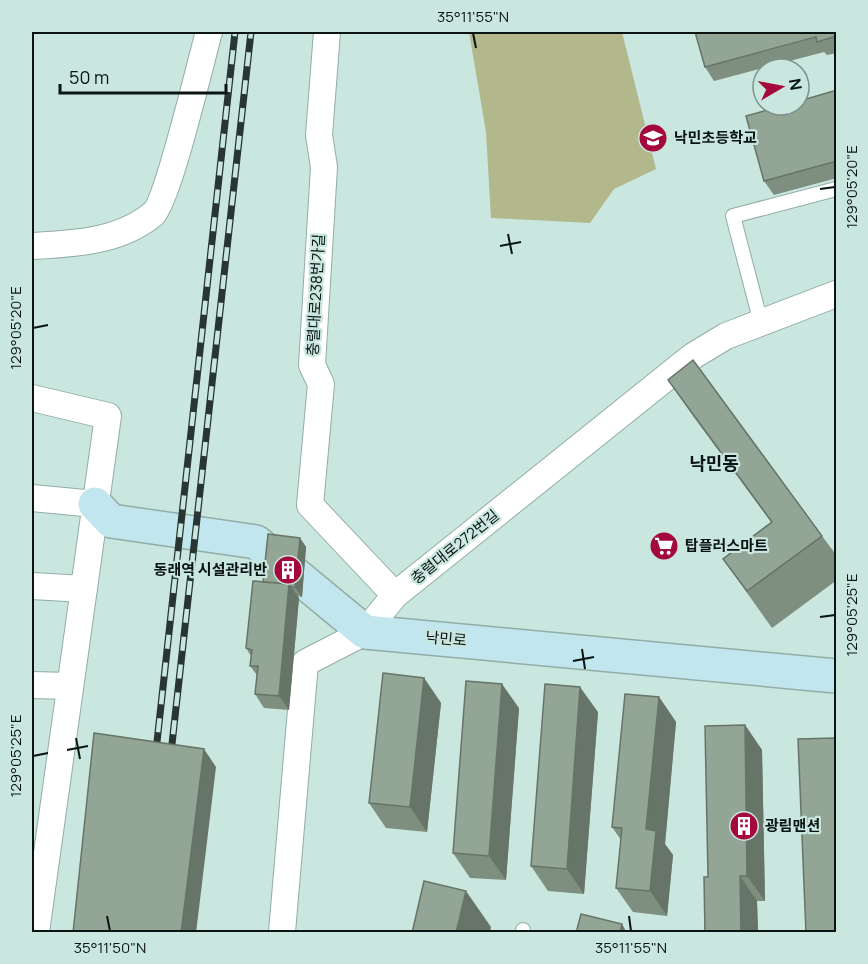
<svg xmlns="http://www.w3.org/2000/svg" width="868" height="964" font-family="Manrope,'Noto Sans KR',sans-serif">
	<rect width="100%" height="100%" fill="#c9e6df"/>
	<path fill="#b2b78c" d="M469 32H622L656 169 614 189 590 223 491 218 486 132Z"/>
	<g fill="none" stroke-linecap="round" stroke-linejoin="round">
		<g stroke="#92ada7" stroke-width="16">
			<path id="service" d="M761 323 733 216 836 189
				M523 932V930"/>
		</g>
		<g stroke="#92ada7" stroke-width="28">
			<path id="minor" d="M327 32 319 135 324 167 312 365 321 384 310 505 395 595
				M32 246C72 244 120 242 153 214 168 201 201 60 209 32
				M32 398 108 416 36 932
				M32 498 95 504
				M32 586 84 589
				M32 685 70 686
				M282 932 305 663 365 632 395 595 693 356 726 336 836 294"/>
		</g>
		<g stroke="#92ada7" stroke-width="36">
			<path id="secondary" d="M95 504 111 521 256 542 365 632 836 676"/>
		</g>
		<use href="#service" stroke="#fff" stroke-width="14"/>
		<use href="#minor" stroke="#fff" stroke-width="26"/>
		<use href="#secondary" stroke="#c2e6ed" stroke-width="33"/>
		<g stroke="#283532" stroke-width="7">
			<path id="rail" d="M155 760 235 32
				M170 762 251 32"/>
		</g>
		<use href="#rail" stroke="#c9e6df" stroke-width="4.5" stroke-dasharray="14" stroke-linecap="butt"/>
	</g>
	<path fill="#7e8e7f" d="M837 32V53L827 55 824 52 714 81 705 67Z
		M837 90V178L774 195 764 181Z
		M668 380 822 536 837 556V580L772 628 723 559 771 522 693 416Z
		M300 538 306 547 302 597 298 596 299 598 289 710 264 708 255 694 257 675 250 666 251 656 246 648 263 582Z
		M424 678 441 703 427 832 386 828 369 803Z
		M659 697 676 722 665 844 673 855 667 916 633 912 616 888 621 840 612 827Z
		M519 708 506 880 470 878 453 853Z
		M598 712 584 894 548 891 531 866Z
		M745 725 762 750 765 901H757L758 933H705Z"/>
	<path fill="#677468" d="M300 538 306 547 302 597 295 587Z
		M289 584 299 598 289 710 279 696Z
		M424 678 441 703 427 832 410 807Z
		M502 684 519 708 506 880 489 856Z
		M580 687 598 712 584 894 567 869Z
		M659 697 676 722 665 844 673 855 667 916 650 891 646 829Z
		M745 725 762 750 765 901 747 876Z
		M204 749 216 767 196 933H181Z
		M740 876 757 901 758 933H741Z
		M466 891 491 927 490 933H456Z
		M622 924 627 933H620Z"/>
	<path fill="#93a594" stroke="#677468" stroke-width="1.5" d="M695 32H837V36L817 42 816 37 705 67Z
		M837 90V161L764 181 746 116 785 105H799V101Z
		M693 360 822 536 747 591 723 559 772 522 668 380Z
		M268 534 300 538 295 587H291L289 584 263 582Z
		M253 581 289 584 279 696 255 694 258 666H250L252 650 246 648Z
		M383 673 424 678 410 807 369 803Z
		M466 681 502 684 489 856 453 853Z
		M545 684 580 687 567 869 531 866Z
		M625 694 659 697 646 829 656 831 650 891 616 888 622 828 612 827Z
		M745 725 747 876H740L741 933H705L704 877H708L705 726Z
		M94 733 204 749 181 933H73Z
		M836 738 837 759V933H806L798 739Z
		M424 881 466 891 456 933H412Z
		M581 914 622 924 620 933H576Z"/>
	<path fill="none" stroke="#0a1412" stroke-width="2" d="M473 33 476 48M820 189 835 187M508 234 512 254M500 246 521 242M33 328 48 325M820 617 835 615M582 649 585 669M573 661 594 657M76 738 80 759M67 750 88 746M33 756 48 753M107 916 110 931M629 916 631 931"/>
	<defs>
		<g id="school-disc" transform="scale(1.5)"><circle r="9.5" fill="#a4083c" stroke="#c9e6df"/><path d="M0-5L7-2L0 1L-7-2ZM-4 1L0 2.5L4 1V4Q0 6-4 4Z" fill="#fff"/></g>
		<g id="supermarket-disc" transform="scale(1.5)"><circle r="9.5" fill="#a4083c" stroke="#c9e6df"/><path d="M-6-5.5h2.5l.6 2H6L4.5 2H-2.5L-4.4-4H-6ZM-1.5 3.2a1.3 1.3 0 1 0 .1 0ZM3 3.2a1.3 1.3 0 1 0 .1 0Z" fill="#fff"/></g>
		<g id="building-disc" transform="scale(1.5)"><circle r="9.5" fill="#a4083c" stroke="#c9e6df"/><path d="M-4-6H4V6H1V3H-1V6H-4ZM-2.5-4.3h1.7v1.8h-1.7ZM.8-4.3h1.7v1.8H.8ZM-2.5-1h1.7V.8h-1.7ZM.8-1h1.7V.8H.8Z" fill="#fff"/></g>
	</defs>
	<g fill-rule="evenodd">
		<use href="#school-disc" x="653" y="138"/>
		<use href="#supermarket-disc" x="664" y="546"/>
		<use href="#building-disc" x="288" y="570"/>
		<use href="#building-disc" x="744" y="826"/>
	</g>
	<g text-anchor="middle" stroke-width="4.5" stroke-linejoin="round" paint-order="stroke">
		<g font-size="15" font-weight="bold" fill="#0a1412" stroke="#c9e6df" text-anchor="start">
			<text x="674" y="143">낙민초등학교</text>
			<text x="685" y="551">탑플러스마트</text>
			<text x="267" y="575" text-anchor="end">동래역 시설관리반</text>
			<text x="765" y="831">광림맨션</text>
		</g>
		<g font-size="15" fill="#0a1412" stroke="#c9e6df">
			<text transform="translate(316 295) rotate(-87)" y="5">충렬대로238번가길</text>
			<text transform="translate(455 547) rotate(-39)" y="5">충렬대로272번길</text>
			<text transform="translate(446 639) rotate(5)" y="5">낙민로</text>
		</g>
		<g font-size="18" font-weight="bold" fill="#0a1412" stroke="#c9e6df">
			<text x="714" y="470">낙민동</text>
		</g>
	</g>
	<rect width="868" height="964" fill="none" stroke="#c9e6df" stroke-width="66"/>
	<g transform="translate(781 87) rotate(80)"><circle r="28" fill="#c9e6df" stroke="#7d928d" stroke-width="1.5"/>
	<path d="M0-4.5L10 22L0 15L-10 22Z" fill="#a4083c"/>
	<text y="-9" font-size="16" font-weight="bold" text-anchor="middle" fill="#0a1412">N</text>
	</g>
	<path d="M60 84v9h166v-9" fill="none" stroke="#0a1412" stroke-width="3"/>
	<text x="69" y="84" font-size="18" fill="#0a1412" stroke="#c9e6df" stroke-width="4.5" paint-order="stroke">50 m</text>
	<rect x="33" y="33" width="802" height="898" fill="none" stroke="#0a1412" stroke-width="2"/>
	<g font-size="15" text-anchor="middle" fill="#0a1412">
		<text x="473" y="22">35°11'55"N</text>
		<text transform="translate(852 187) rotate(-90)" y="5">129°05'20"E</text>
		<text transform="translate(16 328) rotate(-90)" y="5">129°05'20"E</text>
		<text transform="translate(852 615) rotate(-90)" y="5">129°05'25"E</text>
		<text transform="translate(16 756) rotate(-90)" y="5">129°05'25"E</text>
		<text x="110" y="953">35°11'50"N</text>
		<text x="631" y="953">35°11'55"N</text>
	</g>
</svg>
